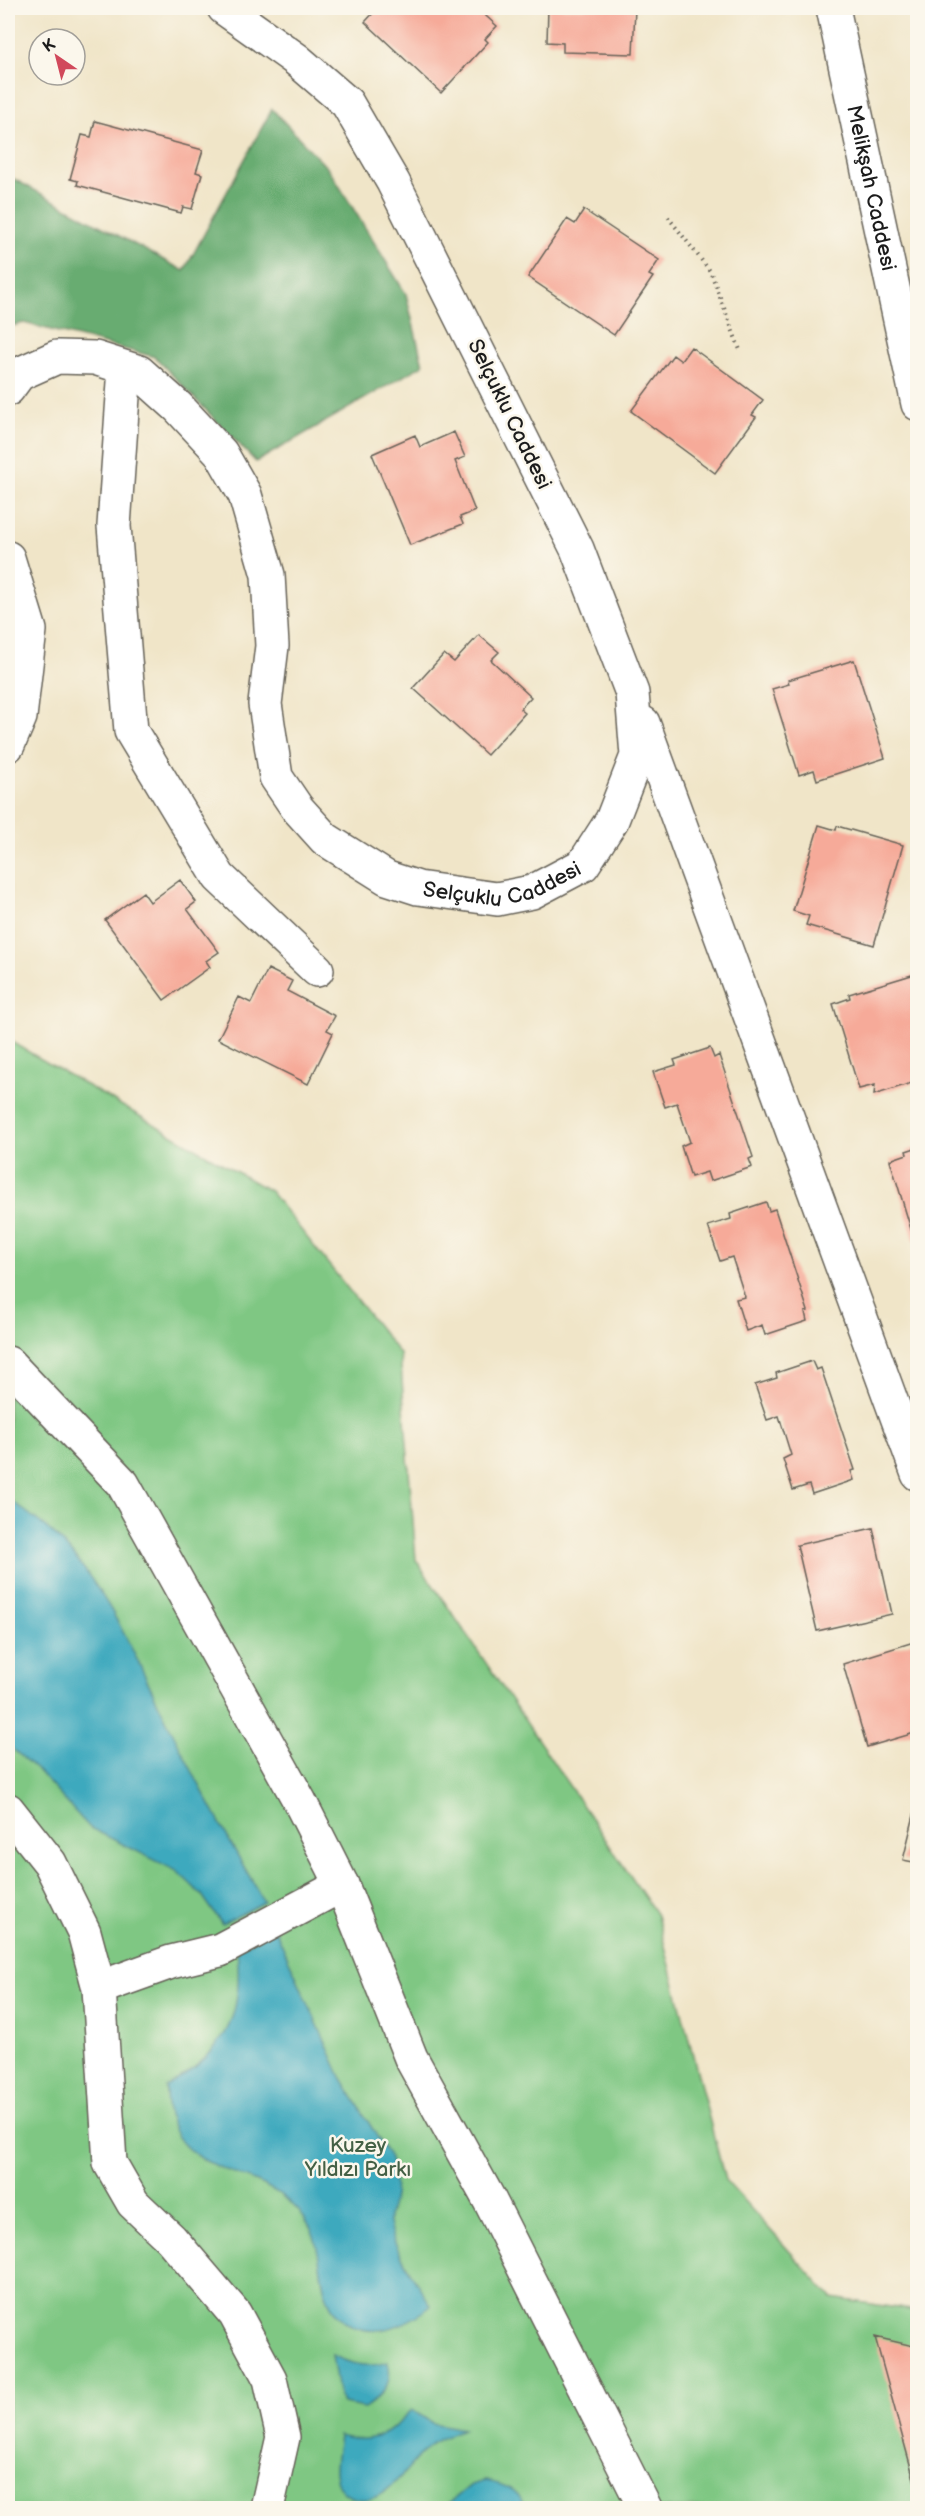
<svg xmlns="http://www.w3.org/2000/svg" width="925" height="2516" font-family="'Balsamiq Sans',sans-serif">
	<rect width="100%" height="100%" fill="#fbf7ec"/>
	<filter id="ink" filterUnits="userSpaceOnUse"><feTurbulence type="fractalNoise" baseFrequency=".0167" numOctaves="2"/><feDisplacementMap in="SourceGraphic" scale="12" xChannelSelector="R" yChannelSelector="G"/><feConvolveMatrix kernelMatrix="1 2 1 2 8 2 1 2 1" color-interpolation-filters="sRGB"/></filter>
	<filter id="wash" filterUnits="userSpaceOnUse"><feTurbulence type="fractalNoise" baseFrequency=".008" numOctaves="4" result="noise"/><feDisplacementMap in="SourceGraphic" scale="24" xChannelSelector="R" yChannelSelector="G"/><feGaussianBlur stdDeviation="1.35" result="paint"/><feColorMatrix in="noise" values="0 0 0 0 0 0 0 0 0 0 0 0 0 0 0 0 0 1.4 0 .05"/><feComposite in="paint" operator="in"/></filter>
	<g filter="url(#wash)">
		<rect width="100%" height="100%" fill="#f0e5c8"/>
		<path fill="#7fc783" stroke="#4e7250" stroke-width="1.5" d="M8 1040 270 1191 400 1354 416 1560 657 1915 725 2180 832 2298 917 2311V2508H8Z"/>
		<path fill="#67ac71" stroke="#426446" stroke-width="1.5" d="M272 109 330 171 406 294 423 365 256 462 155 357 24 323 8 327V179H14L184 271Z"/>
		<path fill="#3ea9be" stroke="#2d626d" stroke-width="1.5" d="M8 1498C24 1511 43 1523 58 1538 112 1594 138 1665 173 1733 201 1791 232 1846 264 1902L222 1924 202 1895 177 1871 90 1828 38 1771 8 1745Z
			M275 1929 341 2077 389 2156C393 2169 396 2182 394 2196 392 2206 388 2213 389 2223 392 2246 419 2286 431 2306 410 2323 377 2339 351 2325 313 2303 326 2262 312 2231 274 2152 164 2193 166 2087 226 2051 244 2018 237 1949Z
			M332 2355C351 2364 367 2369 388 2362 394 2384 382 2396 364 2408L343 2404 338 2392Z
			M412 2410 432 2423 463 2429C453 2433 442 2437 433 2443 409 2459 385 2514 349 2496 327 2484 337 2456 339 2436 375 2446 388 2433 412 2410Z
			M485 2481C505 2484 517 2490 527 2508H443L471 2485Z"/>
		<g id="blocks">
			<path fill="#f6aa99" d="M378 8H477L497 26 485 39 488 42 441 93 365 22Z
				M548 8H635L633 54 563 52V43L547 42Z
				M95 121 203 150 196 172 202 174 192 209 183 207 181 213 77 185 78 181 70 179 82 135 91 137Z
				M584 210 659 260 649 275 653 277 614 335 528 277 567 219 575 224Z
				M691 347 763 400 752 415 756 417 715 473 631 411 673 355 681 361Z
				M454 432 465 457 455 461 475 511 460 517 463 524 410 545 372 454 415 435 420 447Z
				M479 635 499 652 491 660 531 697 520 709 525 713 487 755 413 688 444 654 454 662Z
				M854 660 885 758 817 780 814 770 799 775 772 689 789 684 788 680Z
				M819 825 836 830 837 826 903 845 874 945 806 925 809 916 793 911Z
				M180 880 196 902 187 909 219 952 206 961 210 967 164 1000 105 920 143 892 150 902Z
				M268 969 292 981 287 991 335 1016 327 1030 333 1033 308 1084 218 1039 239 997 251 1003Z
				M915 974 918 984V1081L874 1095 875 1085 859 1089 833 1004 850 998 849 994Z
				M710 1048 714 1058 719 1055 753 1157 749 1159 752 1167 710 1181 707 1172 691 1177 681 1146 690 1142 677 1103 665 1107 653 1072 676 1065 674 1060Z
				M918 1147V1248L917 1249 890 1160 907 1154 906 1151Z
				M766 1202 769 1211 775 1209 808 1311 805 1312 807 1321 765 1335 762 1325 746 1331 736 1299 745 1297 732 1257 720 1261 708 1226 731 1219 730 1214Z
				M812 1361 816 1370 821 1368 855 1470 851 1471 854 1480 812 1494 809 1485 793 1490 783 1459 791 1455 779 1416 767 1420 755 1385 777 1378 776 1373Z
				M873 1528 892 1614 817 1631 797 1545Z
				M917 1641 918 1732 867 1747 843 1664Z
				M918 1799V1863L903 1860Z
				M875 2337 918 2347V2490H917Z"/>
		</g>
	</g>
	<g filter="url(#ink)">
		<use href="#blocks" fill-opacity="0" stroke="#666258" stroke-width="1.5"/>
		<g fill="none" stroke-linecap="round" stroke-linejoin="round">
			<g stroke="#666258" stroke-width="36">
				<g id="minor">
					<path id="s1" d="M833 8 918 404"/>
					<path d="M125 368 114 526 131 731 219 877 317 970"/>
					<path id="s2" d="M8 389 19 374 57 357 95 358 139 372 178 407 221 453 245 495 268 575 272 646 265 704 276 777 297 808 325 839 387 878 418 888 497 899 532 892 583 865 612 820 637 756 632 693 577 549 393 182 347 103 297 60 224 8"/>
					<path d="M8 558 30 630 20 717 8 745"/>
					<path d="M643 723 918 1474"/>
					<path d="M8 1363 123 1484 299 1800 342 1885 411 2058 490 2201 645 2508"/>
					<path d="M8 1810 50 1863 84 1932 99 1988 110 2163 133 2203 171 2239 235 2314 270 2379 283 2437 267 2508"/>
					<path d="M99 1988 171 1962 220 1950 342 1885"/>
				</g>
			</g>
			<path stroke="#666258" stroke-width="4" stroke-dasharray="1.5 4.5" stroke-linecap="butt" d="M668 217 710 271 740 350"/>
			<use href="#minor" stroke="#fff" stroke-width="33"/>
		</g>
	</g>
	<g text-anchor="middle" stroke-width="5" stroke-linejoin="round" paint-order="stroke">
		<g font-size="21" fill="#1c1c1c" stroke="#fbf7ec">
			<text dy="7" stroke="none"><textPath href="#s1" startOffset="184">Melikşah Caddesi</textPath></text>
			<text transform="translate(510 414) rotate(64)" y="7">Selçuklu Caddesi</text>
			<text dy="7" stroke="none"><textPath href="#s2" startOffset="867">Selçuklu Caddesi</textPath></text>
		</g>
		<g font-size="21" fill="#446045" stroke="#fbf7ec">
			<text x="358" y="2152">Kuzey<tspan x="358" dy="24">Yıldızı Parkı</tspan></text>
		</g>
	</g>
	<rect width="925" height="2516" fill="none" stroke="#fbf7ec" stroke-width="30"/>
	<g transform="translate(57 57) rotate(325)"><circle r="28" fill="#fbf7ec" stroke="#a29f99" stroke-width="1.5"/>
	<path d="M0-4.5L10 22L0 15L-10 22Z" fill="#d1495b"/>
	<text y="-9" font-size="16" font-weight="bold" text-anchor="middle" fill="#1c1c1c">K</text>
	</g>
</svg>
